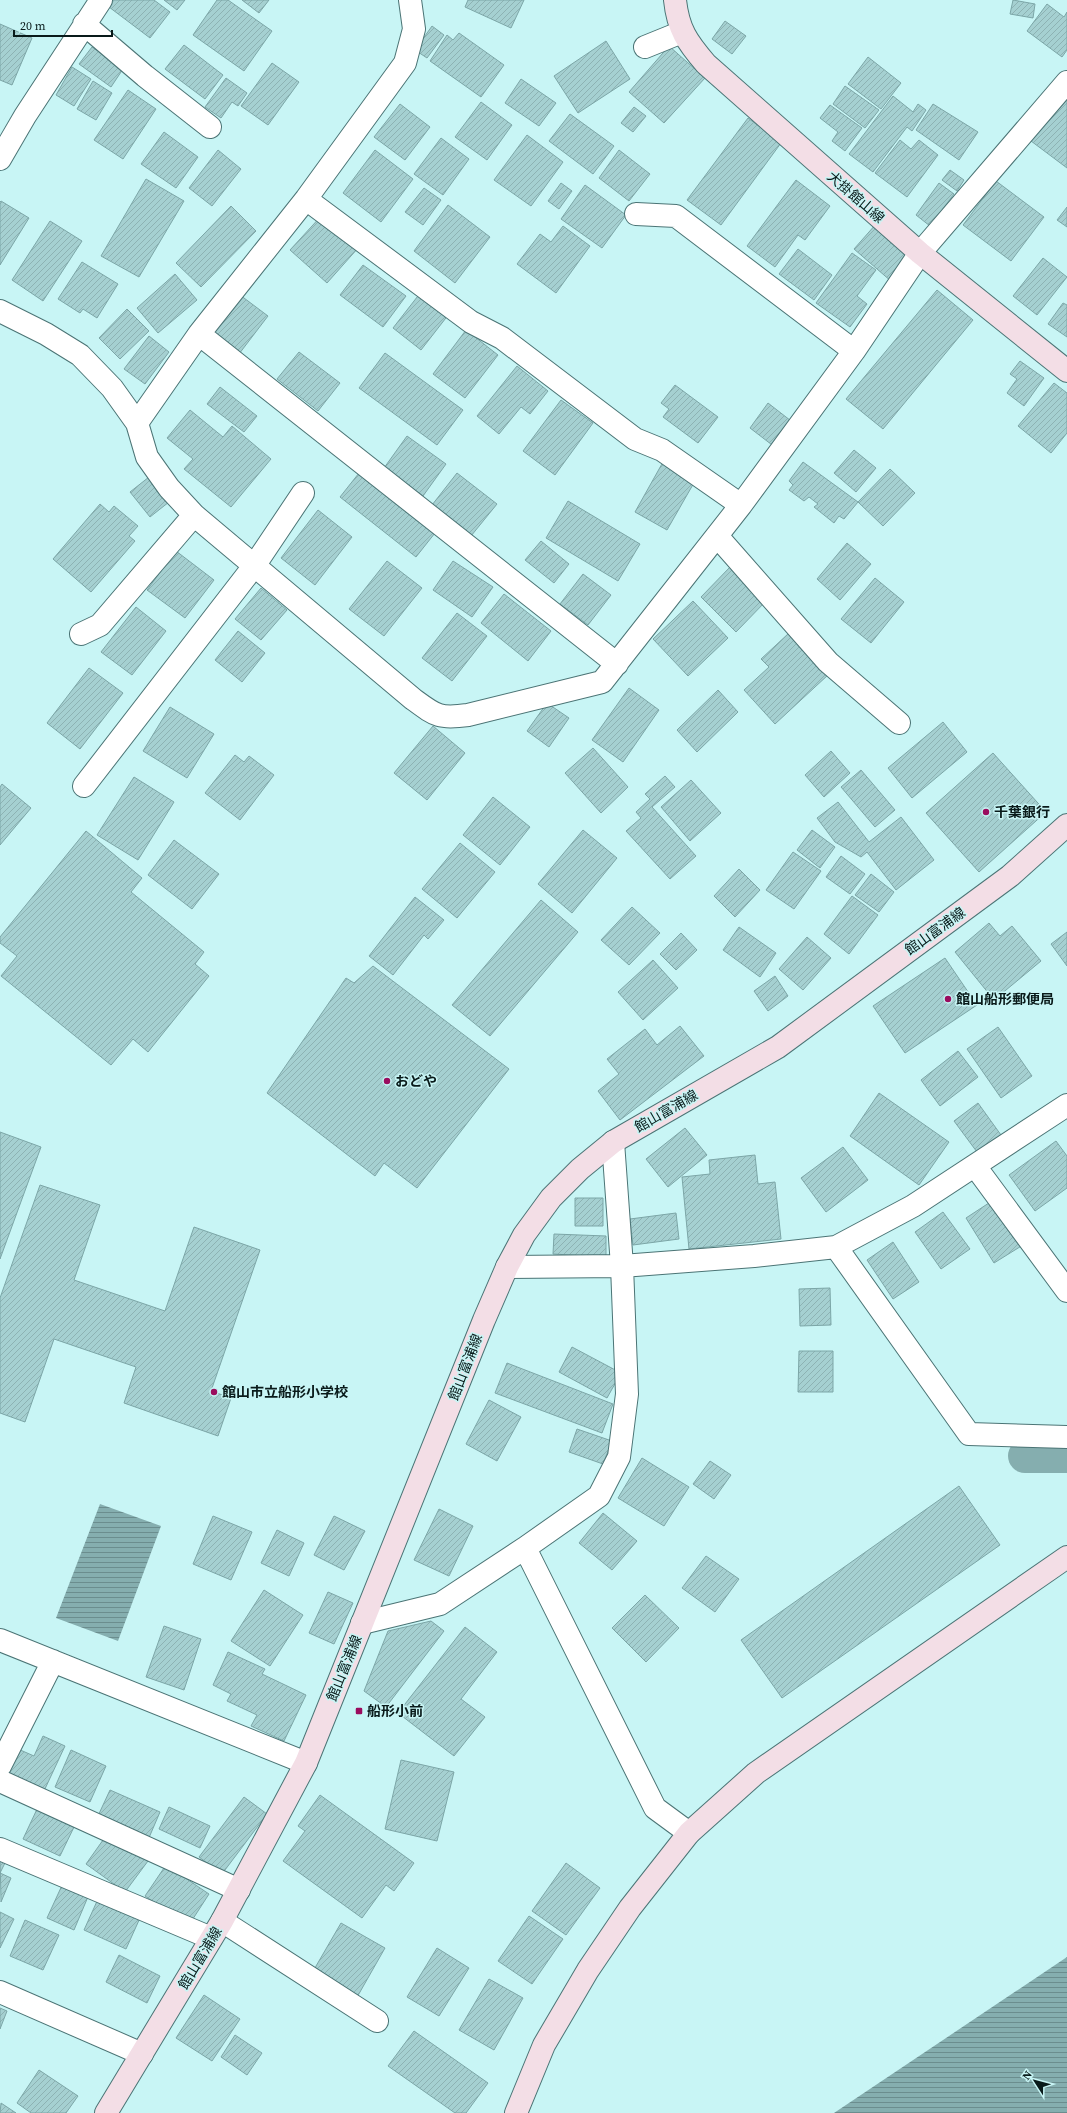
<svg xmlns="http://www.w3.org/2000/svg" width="1067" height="2113" font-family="'Source Serif 4','Noto Sans JP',serif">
	<defs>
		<pattern id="water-rules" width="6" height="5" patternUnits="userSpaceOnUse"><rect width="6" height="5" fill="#85aeaf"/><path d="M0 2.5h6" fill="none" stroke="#6b8d8e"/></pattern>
		<pattern id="building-hatch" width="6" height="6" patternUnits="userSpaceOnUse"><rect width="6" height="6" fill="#a5d0d1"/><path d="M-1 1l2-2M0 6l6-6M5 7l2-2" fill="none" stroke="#8db2b3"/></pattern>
	</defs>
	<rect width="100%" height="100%" fill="#c8f5f5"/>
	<path fill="url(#water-rules)" d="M100 1504 161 1526 118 1641 56 1618Z
		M1067 1957V2113H834Z"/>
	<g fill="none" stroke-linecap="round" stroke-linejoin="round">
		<path stroke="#85aeaf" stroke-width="34" d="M1025 1456H1067"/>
	</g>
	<path fill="url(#building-hatch)" stroke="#7ca6a7" d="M114 0H154L170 12 150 38 109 7Z
		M164 0H185L177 10Z
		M217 0H228L272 31 244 71 193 35Z
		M242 0H269L259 13Z
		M468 0H524L511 28 465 7Z
		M1013 0 1035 4 1033 18 1010 14Z
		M1047 4 1064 17 1067 12V50L1062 57 1027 31Z
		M725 21 746 36 732 54 712 39Z
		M0 24 32 38 12 85 0 80Z
		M432 26 444 35 427 58 415 50Z
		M459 33 504 65 481 97 430 61 447 35 453 40Z
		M606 41 630 79 578 113 554 76Z
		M184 45 223 75 205 99 165 69Z
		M669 46 705 78 664 123 629 92Z
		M92 47 123 69 111 87 79 64Z
		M868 57 901 83 881 109 848 84Z
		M272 63 299 82 268 125 241 106Z
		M72 67 91 79 74 106 56 95Z
		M226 78 247 93 238 106 232 102 221 118 205 107Z
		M521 79 556 103 539 126 505 103Z
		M93 81 112 93 96 120 77 109Z
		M845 86 879 110 865 128 833 104Z
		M128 90 156 109 123 159 94 140Z
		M893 96 913 112 918 104 926 110 912 131 907 127 873 172 849 154Z
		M1066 96 1067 97V168L1031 141Z
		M481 102 512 125 487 160 455 137Z
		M400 104 430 127 405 160 374 137Z
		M933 104 978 132 959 160 916 130Z
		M830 105 862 128 845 151 832 141 838 132 820 118Z
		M634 107 646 116 633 132 621 123Z
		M570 114 614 146 593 174 549 141Z
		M748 118 781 143 721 225 687 200Z
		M164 132 198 157 176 188 141 164Z
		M527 135 563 162 531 206 494 180Z
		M441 138 469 159 443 195 414 174Z
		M900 140 911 149 919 140 938 155 907 197 875 173Z
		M218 150 241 169 212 206 189 188Z
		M375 150 413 179 381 222 343 193Z
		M619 150 650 174 629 201 599 178Z
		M950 170 964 180 957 191 942 180Z
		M146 179 184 201 139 277 101 256Z
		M796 180 830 206 805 240 798 235 775 267 747 246Z
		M996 181 1044 217 1011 261 963 225Z
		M561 183 572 191 559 209 548 201Z
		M939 183 954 194 930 226 916 215Z
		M585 185 626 215 602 248 561 219Z
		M424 188 441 200 423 225 405 212Z
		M1 201 29 218 0 265V202Z
		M448 205 490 237 455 283 414 251Z
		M231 206 256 231 201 287 176 263Z
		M1067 207V227L1057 220Z
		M323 214 359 247 327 283 290 250Z
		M50 221 82 241 43 301 12 280Z
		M876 224 914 257 892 282 854 249Z
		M563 226 590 246 556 293 517 264 540 234 551 242Z
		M798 249 832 275 814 300 779 274Z
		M852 253 876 270 857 296 867 304 850 327 816 303Z
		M1043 258 1067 277 1037 315 1013 296Z
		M82 262 118 284 97 318 83 309 80 313 58 299Z
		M363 265 406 296 383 327 340 295Z
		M175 274 197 300 158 333 137 308Z
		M937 290 973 320 883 429 846 399Z
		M421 292 449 314 421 350 393 328Z
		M240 295 268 316 239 354 212 334Z
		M1063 303 1067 305V337L1048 324Z
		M127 309 149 331 120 359 99 338Z
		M466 330 498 355 465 398 433 374Z
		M149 336 169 352 145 384 124 369Z
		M299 352 340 383 318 411 277 379Z
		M385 353 463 410 437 445 359 388Z
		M1020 361 1044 378 1024 406 1007 393 1017 379 1010 374Z
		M517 366 548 391 530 414 521 407 499 434 477 416Z
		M1054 383 1067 393V433L1051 453 1018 426Z
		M675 385 718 417 698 443 663 417 669 409 661 403Z
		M220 387 257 416 244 432 207 404Z
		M561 400 593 423 555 475 523 451Z
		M768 403 795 424 776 448 750 428Z
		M190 410 223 437 232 426 271 459 231 507 184 469 193 459 167 438Z
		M407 436 446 464 423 496 384 468Z
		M854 450 876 468 856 492 834 473Z
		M663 462 695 481 667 530 635 512Z
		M803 462 858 502 844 519 839 516 834 523 814 507 818 504 809 497 804 501 789 490 793 485 789 481Z
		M890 469 915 493 883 526 858 502Z
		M359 473 435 533 416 557 340 497Z
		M457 473 497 504 471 536 432 505Z
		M149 477 169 502 150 517 130 492Z
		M568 501 640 544 618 581 546 538Z
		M100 504 109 512 114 506 138 526 129 536 135 541 91 592 53 559Z
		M318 510 352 537 315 585 281 558Z
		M541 541 569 564 554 583 525 560Z
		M847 543 871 564 840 600 817 579Z
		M176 551 214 580 185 618 147 590Z
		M387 561 422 588 384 636 349 609Z
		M453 561 493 587 472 617 433 590Z
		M731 566 767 600 736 632 701 597Z
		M583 574 611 595 588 625 560 604Z
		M875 578 904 602 871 643 841 619Z
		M261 588 287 610 261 640 235 619Z
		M504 594 551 631 528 661 481 623Z
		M693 601 728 638 688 676 653 639Z
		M136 607 166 631 132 675 101 652Z
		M457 613 487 636 452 681 422 658Z
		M238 631 265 653 242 682 215 660Z
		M789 633 828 675 775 724 744 690 769 667 761 659Z
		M89 668 123 693 80 749 47 723Z
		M629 688 659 710 623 762 592 740Z
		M718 690 738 712 697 752 677 730Z
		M547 703 569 718 549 747 527 731Z
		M170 707 214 734 187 778 143 751Z
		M943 722 967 752 912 798 888 768Z
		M433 726 465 753 427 800 394 773Z
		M593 748 628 787 601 813 565 773Z
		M831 751 850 773 824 797 805 775Z
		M993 753 1046 812 979 872 926 813Z
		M235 755 244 762 249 756 274 775 240 820 205 793Z
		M861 770 895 810 875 827 841 787Z
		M665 776 675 787 652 807 696 856 670 879 626 831 641 818 636 812 650 799 645 794Z
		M134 777 174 802 138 860 97 835Z
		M691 780 721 813 690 841 661 807Z
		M2 784 31 808 0 845V787Z
		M493 797 530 827 500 865 463 835Z
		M838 802 869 842 901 817 934 860 896 890 867 852 861 857 835 842 817 818Z
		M583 830 617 858 572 913 538 884Z
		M812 830 835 847 820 868 797 850Z
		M86 831 142 878 131 892 204 952 195 964 209 976 148 1052 133 1039 111 1065 1 976 17 956 0 943V937Z
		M174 840 219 874 192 909 148 875Z
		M460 843 495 872 457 918 422 889Z
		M793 852 821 871 794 909 766 890Z
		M841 856 865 874 850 894 826 877Z
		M739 869 760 890 735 917 714 896Z
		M871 874 894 892 879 912 855 895Z
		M852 896 878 915 849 954 824 934Z
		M415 897 444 920 428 939 424 935 393 975 369 956Z
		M541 900 578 932 490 1036 452 1005Z
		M632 907 660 933 629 965 601 940Z
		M989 923 1000 936 1012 926 1041 961 994 1000 955 952Z
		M739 927 776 953 760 977 723 950Z
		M1067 932V966L1051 944Z
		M681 933 697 950 676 970 660 954Z
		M807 937 831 958 803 990 779 969Z
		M945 958 977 1005 905 1053 873 1006Z
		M653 960 678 988 643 1020 618 992Z
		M373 966 509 1069 417 1188 384 1163 375 1176 267 1093 346 978 354 983Z
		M775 976 788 996 768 1011 754 991Z
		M680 1026 704 1056 620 1120 598 1091 619 1074 607 1059 645 1029 657 1045Z
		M998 1027 1032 1076 1001 1098 967 1049Z
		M958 1051 978 1077 940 1106 921 1080Z
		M879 1093 949 1142 919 1185 850 1136Z
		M978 1103 1001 1135 977 1152 954 1121Z
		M685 1128 707 1155 668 1187 646 1159Z
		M0 1132 41 1147 0 1259Z
		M1056 1141 1067 1156V1188L1035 1211 1009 1175Z
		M843 1147 868 1180 826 1212 801 1178Z
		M755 1155 758 1184 775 1182 781 1239 689 1249 682 1177 710 1174 709 1160Z
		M40 1185 100 1205 74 1280 165 1311 194 1227 260 1250 211 1391 231 1398 218 1436 124 1403 136 1367 54 1339 25 1422 0 1413V1298Z
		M575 1198H603V1226H575Z
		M995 1199 1023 1245 994 1263 966 1218Z
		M943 1212 970 1249 941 1269 915 1232Z
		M676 1213 679 1239 633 1245 630 1219Z
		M554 1234 606 1236V1257L553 1254Z
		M893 1242 919 1282 893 1299 867 1260Z
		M830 1288 831 1325 800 1326 799 1289Z
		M572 1347 621 1373 607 1398 559 1372Z
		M799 1351H833V1392H798Z
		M507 1363 613 1404 602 1433 495 1393Z
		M489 1400 521 1417 497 1461 466 1444Z
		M577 1429 612 1441 603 1464 569 1452Z
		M642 1458 689 1487 664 1526 618 1498Z
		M710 1461 731 1475 714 1499 693 1484Z
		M959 1486 1000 1545 782 1698 741 1640Z
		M439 1509 473 1526 449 1576 414 1560Z
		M603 1513 637 1541 612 1570 579 1543Z
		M213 1516 252 1532 231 1580 193 1564Z
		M334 1516 365 1531 344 1570 314 1555Z
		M277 1530 304 1543 289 1576 261 1563Z
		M706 1556 739 1579 715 1612 682 1588Z
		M264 1590 303 1615 270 1666 231 1641Z
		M328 1592 353 1603 334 1644 309 1633Z
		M645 1595 679 1628 646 1662 612 1628Z
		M431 1621 444 1631 386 1707 364 1691 388 1631Z
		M164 1626 201 1639 184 1690 146 1677Z
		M465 1627 497 1652 461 1699 485 1717 454 1756 398 1713Z
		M228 1652 265 1669 262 1674 306 1695 284 1741 251 1726 257 1715 227 1701 231 1694 213 1685Z
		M43 1736 65 1746 44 1791 7 1774 18 1749 34 1756Z
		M71 1750 106 1766 90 1802 55 1787Z
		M401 1760 454 1772 437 1841 385 1829Z
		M110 1790 160 1812 148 1840 97 1818Z
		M320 1795 414 1863 394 1891 386 1885 362 1918 283 1861 305 1831 298 1826Z
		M244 1797 267 1814 222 1874 199 1857Z
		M38 1807 75 1825 60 1856 23 1839Z
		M169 1807 210 1826 200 1848 159 1829Z
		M108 1833 148 1861 125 1892 86 1864Z
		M0 1856 7 1859 0 1873 11 1878 1 1902Z
		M566 1863 600 1888 566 1935 532 1911Z
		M166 1865 209 1894 189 1925 145 1896Z
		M64 1881 90 1892 74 1930 47 1918Z
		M98 1899 140 1918 126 1949 84 1930Z
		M0 1912 14 1919 0 1948Z
		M529 1916 563 1939 532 1984 498 1961Z
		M25 1920 59 1935 43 1970 10 1956Z
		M341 1923 385 1948 356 1999 312 1973Z
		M437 1948 469 1968 439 2016 407 1997Z
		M119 1955 160 1976 147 2003 106 1982Z
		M489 1979 523 1998 494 2050 459 2030Z
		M204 1995 240 2019 212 2061 176 2038Z
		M0 2008 7 2011 0 2029Z
		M414 2031 488 2083 466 2113H455L388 2066Z
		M235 2035 262 2053 247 2075 221 2057Z
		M39 2070 78 2096 66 2113H31L17 2103Z
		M1 2103 16 2113H0Z"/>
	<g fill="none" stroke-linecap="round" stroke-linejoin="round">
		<g stroke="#4b7475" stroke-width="24">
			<path id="street" d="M84 24 145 76 210 127
				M645 47 682 32
				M0 159 25 116 101 0
				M306 199 471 322 502 338 635 439 662 450 741 505
				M636 214 676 216 854 351
				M0 311 46 334 80 355 112 388 137 423 147 457 169 488 194 515 413 699C436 716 439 719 468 715L602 682 741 505 854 351 920 253 1067 82
				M199 334 617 664
				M137 423 199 334 306 199 405 63 414 29 410 0
				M717 536 828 662 899 723
				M81 634 100 625 194 515
				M84 786 254 566 303 493
				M975 1166 1067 1291
				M836 1247 969 1434 1067 1437
				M507 1267 622 1266 754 1256 836 1247 913 1206 1067 1105
				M525 1548 655 1808 689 1833
				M362 1623 440 1604 525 1548 599 1496 619 1457 627 1394 622 1266 613 1142
				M0 1640 306 1763
				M0 1766 53 1661
				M0 1781 239 1890
				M0 1849 211 1938
				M222 1921 377 2021
				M0 1992 142 2054"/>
		</g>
		<g stroke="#4b7475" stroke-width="24">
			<path id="secondary" d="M675 0C678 29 687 42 706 64L920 253 1067 371
				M106 2113 222 1921 306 1763 484 1320 507 1267 524 1235 551 1198 580 1169 613 1142 778 1047 1010 876 1067 825
				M516 2113 544 2045 588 1970 630 1908 689 1833 756 1773 1067 1557"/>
		</g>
		<use href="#street" stroke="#fff" stroke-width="22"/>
		<use href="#secondary" stroke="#f3dee6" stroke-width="22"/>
	</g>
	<g fill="#9a0c5e" stroke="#c8f5f5" stroke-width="1.5">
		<circle cx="986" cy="812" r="4"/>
		<circle cx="948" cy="999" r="4"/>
		<circle cx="387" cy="1081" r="4"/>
		<circle cx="214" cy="1392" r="4"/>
		<rect x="355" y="1707" width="8" height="8" rx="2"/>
	</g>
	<g text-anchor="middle" stroke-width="3" stroke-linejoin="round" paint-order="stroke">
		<g font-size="14" fill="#091a1a" stroke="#c8f5f5">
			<text transform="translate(856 197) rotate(41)" y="5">犬掛館山線</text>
			<text transform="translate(935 931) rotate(-36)" y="5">館山富浦線</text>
			<text transform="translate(666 1111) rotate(-30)" y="5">館山富浦線</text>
			<text transform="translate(465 1367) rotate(-69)" y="5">館山富浦線</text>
			<text transform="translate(344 1668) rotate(-68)" y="5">館山富浦線</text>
			<text transform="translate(200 1958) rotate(-59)" y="5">館山富浦線</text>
		</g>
		<g font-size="14" font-weight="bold" fill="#091a1a" stroke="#c8f5f5" text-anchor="start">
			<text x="994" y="817">千葉銀行</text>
			<text x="956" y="1004">館山船形郵便局</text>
			<text x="395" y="1086">おどや</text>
			<text x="222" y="1397">館山市立船形小学校</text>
			<text x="367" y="1716">船形小前</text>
		</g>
	</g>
	<g transform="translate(1035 2081) rotate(306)" stroke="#c8f5f5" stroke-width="3" paint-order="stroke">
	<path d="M0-3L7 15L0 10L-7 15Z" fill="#091a1a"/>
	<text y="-6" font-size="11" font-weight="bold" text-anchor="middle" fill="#091a1a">N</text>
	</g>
	<path d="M14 30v6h98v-6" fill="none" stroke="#091a1a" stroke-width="2"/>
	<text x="20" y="30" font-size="12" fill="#091a1a" stroke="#c8f5f5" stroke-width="3" paint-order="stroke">20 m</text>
</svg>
